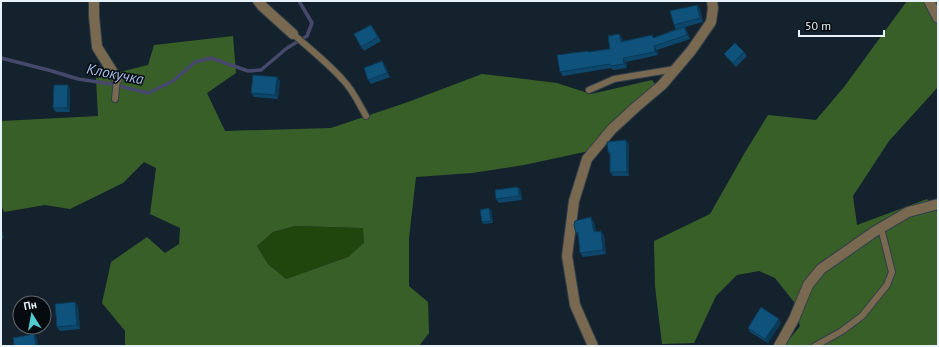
<svg xmlns="http://www.w3.org/2000/svg" width="939" height="347" font-family="'PT Sans',sans-serif">
	<rect width="100%" height="100%" fill="#13222d"/>
	<path fill="#20450d" d="M295 226 363 228 364 244 348 257 286 279 268 264 257 246 273 232Z"/>
	<path fill="#395f29" fill-rule="evenodd" d="M907 1H938V87L889 141 853 196 857 225 927 199 938 213V346H784L800 326 794 302 775 278 759 271 737 275 716 296 694 343 662 344 655 286 654 241 710 214 744 154 768 115 816 120 844 87Z
		M233 36 236 73 207 93 225 131 331 128 408 102 482 74 557 83 591 94 652 80 657 87 589 151 524 165 472 173 416 177 409 238V286L428 302 429 333 419 346H125V331L102 303 111 262 147 237 165 253 179 244 180 228 150 214 156 168 144 162 123 183 70 209 45 205 4 212 1 205V121L98 116 96 78 148 65 154 45ZM295 226 363 228 364 243 348 257 286 279 268 264 257 246 273 232Z"/>
	<g fill="none" stroke-linecap="round" stroke-linejoin="round">
		<path stroke="#46496b" stroke-width="3.5" d="M1 58 52 71 78 79 111 84 148 93 173 81 195 62 211 58 248 71 261 70 287 48 307 36 312 23 299 1"/>
		<g stroke="#313f4a" stroke-width="8">
			<path id="service" d="M293 34C310 49 328 63 343 80 353 90 359 104 366 116
				M589 90 614 79 675 69
				M115 99 117 79
				M815 346 842 331 862 316 887 285 892 272 881 228"/>
		</g>
		<g stroke="#313f4a" stroke-width="12">
			<path id="minor" d="M94 1V16L97 47 117 79
				M258 1 262 6 293 34
				M929 1 938 18
				M593 346 575 305 567 256 574 201 587 159 612 129 636 107 662 85 691 51 711 22 713 8 712 1
				M779 346 794 319 808 285 821 269 874 232 908 212 938 204"/>
		</g>
		<use href="#service" stroke="#786950" stroke-width="6"/>
		<use href="#minor" stroke="#786950" stroke-width="10"/>
	</g>
	<path fill="#0d476b" d="M697 5 700 9 703 22 685 27 687 31 690 39 657 50 658 55 626 62 627 68 613 70 611 68 563 76 560 72 588 51 589 52 610 49 619 34 622 38 623 41 654 38 676 29 674 25Z
		M374 29 381 41 364 51 361 47Z
		M744 52 747 56 736 67 727 58 724 54Z
		M385 65 390 77 371 84 368 80Z
		M277 77 280 81 278 99 254 97 251 93Z
		M70 89V112H56L53 108Z
		M629 144V176H613L610 172V155L608 152Z
		M518 187 521 191 522 200 499 203 496 199Z
		M489 208 491 210 493 223 483 224 482 222Z
		M594 222 596 232 604 235 606 254 583 257 580 253 578 237 576 233Z
		M1 227 4 238 1 239Z
		M75 302 78 307 80 329 60 331 57 327Z
		M781 323 768 343 750 332 748 328Z"/>
	<path fill="#0a3a57" d="M697 5 700 9 703 22 700 18Z
		M684 27 687 31 690 39 687 35Z
		M619 34 622 38 623 46 621 42Z
		M654 46 657 50 658 55 655 52Z
		M623 58 626 62 627 68 624 64Z
		M382 61 385 65 390 77 387 73Z
		M277 77 280 81 278 99 275 95Z
		M68 85 70 89V112L67 108Z
		M626 140 629 144V176L627 172Z
		M518 187 521 191 522 200 519 196Z
		M489 208 491 210 493 223 491 221Z
		M591 217 594 222 597 236 594 232Z
		M1 227 4 238 1 235Z
		M601 231 604 235 606 254 603 250Z
		M75 302 78 307 80 329 77 325Z
		M779 319 781 323 768 343 765 339Z
		M34 334 37 338 38 346H36Z"/>
	<path fill="#0f537c" stroke="#0a3a57" d="M697 5 700 18 674 25 670 11Z
		M371 25 378 37 361 47 354 34Z
		M684 27 687 35 654 46 655 52 623 58 624 64 610 66V64L560 72 557 55 588 51V52L610 49 608 36 619 34 621 42 652 35 653 38Z
		M735 43 744 52 733 63 724 54Z
		M382 61 387 73 368 80 364 68Z
		M253 75 277 77 275 95 251 93Z
		M54 85H68L67 108H53Z
		M626 140 627 172H610V152H608L607 142Z
		M518 187 519 196 496 199 495 190Z
		M489 208 491 221 482 222 480 210Z
		M591 217 594 232 601 231 603 250 580 253 578 232 576 233 574 225 575 221Z
		M75 302 77 325 57 327 55 304Z
		M761 307 779 319 765 339 748 328Z
		M34 334 36 346H14L13 338Z"/>
	<g text-anchor="middle" stroke-width="3" stroke-linejoin="round" paint-order="stroke">
		<g font-size="15" font-style="italic" fill="#a7bff0" stroke="#050b0f">
			<text transform="translate(115 74) rotate(11)" y="5">Клокучка</text>
		</g>
	</g>
	<rect width="939" height="347" fill="none" stroke="#e8f2fa" stroke-width="4"/>
	<g transform="translate(32 315) rotate(349)"><circle r="19" fill="#050b0f" stroke="#60676d"/>
	<path d="M0-3L7 15L0 10L-7 15Z" fill="#51ccd1"/>
	<text y="-6" font-size="11" font-weight="bold" text-anchor="middle" fill="#e8f2fa">Пн</text>
	</g>
	<path d="M799 30v6h85v-6" fill="none" stroke="#e8f2fa" stroke-width="2"/>
	<text x="805" y="30" font-size="12" fill="#e8f2fa" stroke="#050b0f" stroke-width="3" paint-order="stroke">50 m</text>
</svg>
